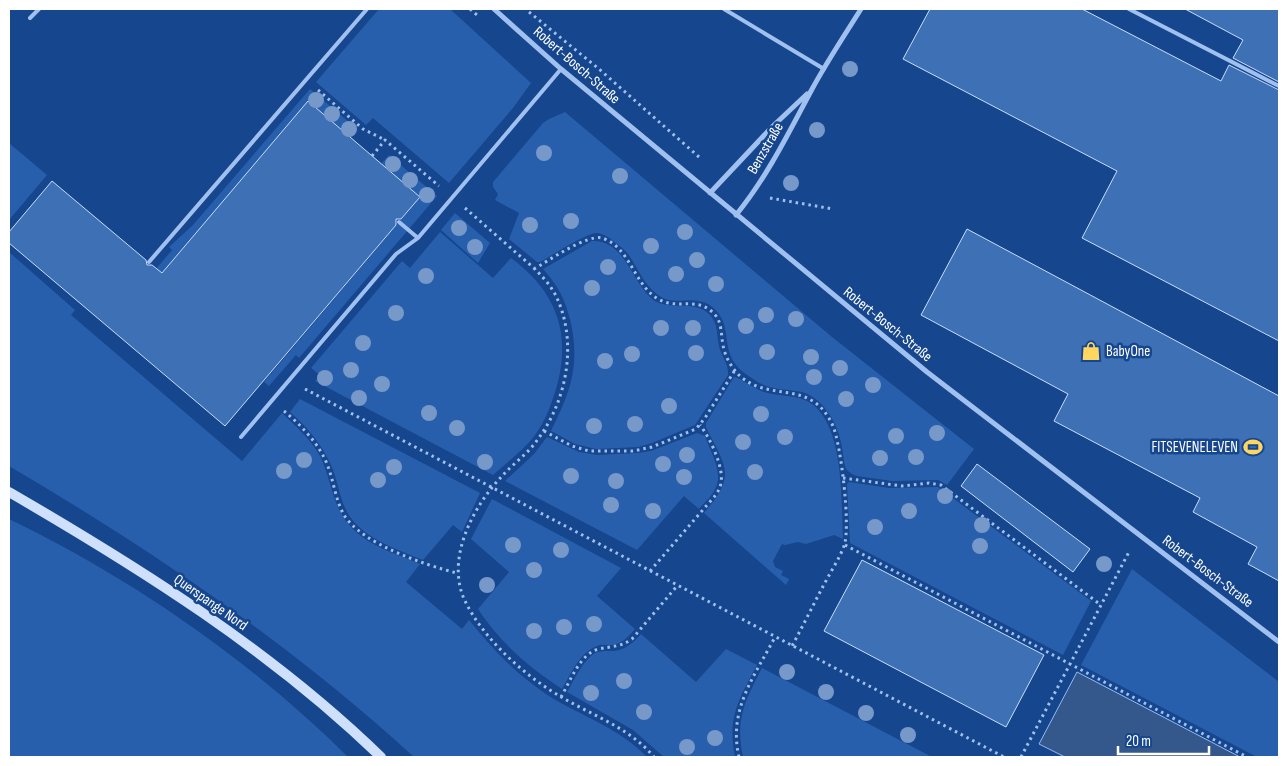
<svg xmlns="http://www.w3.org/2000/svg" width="1288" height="766" font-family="'Sofia Sans Condensed',sans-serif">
	<rect width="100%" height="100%" fill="#16468d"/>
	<path fill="#285fac" d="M379 9H450L531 83 513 108 449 183 373 118 366 125 316 82Z
		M310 89 357 129 350 138 308 102 162 273 156 269 172 250 169 247 193 225Z
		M565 112 832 337 974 449 947 485 938 480 892 481 857 476C853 475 850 473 847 470 843 465 844 455 842 448 840 434 834 419 824 407 804 384 789 394 766 386 758 383 750 377 743 372 720 353 732 332 719 314 702 291 679 306 663 298 647 289 641 275 632 260 629 254 623 248 617 244 611 239 605 234 597 233 586 233 551 256 540 262H537L509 239 519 213 495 200 498 194 493 187V182L543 123 549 119Z
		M9 143 47 175 9 220Z
		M389 155 437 196 299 358 296 355 269 386 264 382 420 197 381 164Z
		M455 213 490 243 478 263 441 230Z
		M440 232 493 278 511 258C557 292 572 334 556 389 551 405 545 422 535 435 524 450 507 462 493 475L315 381 320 375 311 368 402 261 410 268Z
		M592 241C625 240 631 281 652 299 669 312 694 299 709 314 719 324 716 334 719 346 721 356 729 364 728 375L695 425 652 443 638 447 596 449 575 444 551 431C570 392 580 368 571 323 565 299 559 287 543 269Z
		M9 252 75 310 71 315 242 461 282 413C296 426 311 440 320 456 332 480 332 509 353 529 371 547 397 554 420 564L406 582 462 629 469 620C492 649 518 676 549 696 581 716 621 729 647 757H414C292 645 152 550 9 466Z
		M734 377C741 378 754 389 764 392 779 397 795 394 809 402 845 424 841 502 843 539L834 535 806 544 798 542 785 545 782 544 773 561 775 567 783 571 781 575 789 579 786 585 704 513C737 475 726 468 706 427V423Z
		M300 399 480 493 462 532 453 525 423 560C401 551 376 543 358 526 338 507 341 486 330 463 321 443 306 426 290 412Z
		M697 433 705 436C710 451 723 471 716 487 713 495 705 502 699 509L684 496 637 550 505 481 534 454 547 437 579 452 597 455 638 453 651 451Z
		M849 482 889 488 938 487 1091 601 1063 655 850 543 847 484Z
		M492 499 621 568 597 596 635 629C627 638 621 645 609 645 605 645 601 644 597 646 579 653 571 674 562 689 529 667 500 643 478 609L509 572 471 539Z
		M9 519C133 579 250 660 348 757H9Z
		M1132 569 1279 682V757H1257L1081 665Z
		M641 634 696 682 726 649 757 665C739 699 727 717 735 757H664L633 730 567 692C575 679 582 661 595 653 600 651 605 651 611 651 624 651 632 644 641 634Z
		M762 668 932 757H743C735 719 745 701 762 668Z"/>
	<path fill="#34578c" stroke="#93bcf2" d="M1077 672 1240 757H1065L1039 744Z"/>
	<path fill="#3e70b6" stroke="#c7ddfb" d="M930 9H1082L1221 81 1229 65 1279 90V341L1082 238 1117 171 903 59Z
		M1185 9H1279V82L1233 58 1243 40Z
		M308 101 420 197 401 219H396V225L225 426 9 243V232L52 181 146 260 147 265H152L162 273Z
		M967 229 1279 396V581L1248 564 1257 547 1193 512 1200 498 1054 421 1068 394 921 315Z
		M977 464 1090 549 1073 572 961 486Z
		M862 560 1044 655 1006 727 824 631Z"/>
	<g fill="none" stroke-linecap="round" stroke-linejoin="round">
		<path stroke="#a0c1f0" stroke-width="3" stroke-dasharray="2.5 4" stroke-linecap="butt" d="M470 9 477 15
			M529 12 599 69 699 157
			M318 90 363 129 385 140
			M372 156 385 140 439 186
			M770 198 833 209
			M465 208C481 222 497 236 513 250 528 263 545 276 555 294 579 341 567 403 535 443 526 455 513 464 503 475 473 506 445 559 465 601 484 640 526 677 563 698 594 716 631 729 654 757
			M534 269C548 261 587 234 602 238 631 247 634 287 660 300 679 310 699 295 716 316 722 324 721 335 723 345 725 357 732 369 741 377 773 403 811 378 833 426 841 445 851 528 844 546 840 557 833 568 827 579 815 601 804 624 792 646
			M305 389 1004 757
			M284 411C301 425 319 444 327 464 334 481 335 499 344 515 362 544 425 565 457 573
			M544 431 572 446 589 451H633L652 447 696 429 705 418 735 370
			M843 478 902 486 929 483 941 485 1101 605
			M845 545 1070 664 1130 550
			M650 571 714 497C717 493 720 489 721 483 724 467 710 438 700 425
			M561 697C570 682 580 653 599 649 612 646 621 647 632 639L677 586
			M739 757C728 710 754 677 775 637
			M1021 757 1070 664 1247 757"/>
		<path stroke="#a0c1f0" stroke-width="4" d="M724 9 824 69
			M1129 9 1279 86
			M30 18 39 9
			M399 222 418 238 561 69
			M149 262 367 9
			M241 437 396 254 418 238"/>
		<path stroke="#a0c1f0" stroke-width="5" d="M494 9 561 69 927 372 1279 642
			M710 193 772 127 807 94
			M736 215C767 177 788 134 811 91 826 63 844 36 861 9"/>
		<path stroke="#cee0fb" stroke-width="10" d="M9 492C140 568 272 651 381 757"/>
	</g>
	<g fill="#7799ca">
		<circle cx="850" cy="69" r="8"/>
		<circle cx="316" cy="100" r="8"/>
		<circle cx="332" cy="114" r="8"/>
		<circle cx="349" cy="129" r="8"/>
		<circle cx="817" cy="130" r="8"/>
		<circle cx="544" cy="153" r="8"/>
		<circle cx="393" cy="164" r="8"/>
		<circle cx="620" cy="176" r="8"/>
		<circle cx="410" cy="180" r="8"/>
		<circle cx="791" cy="183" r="8"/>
		<circle cx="427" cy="195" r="8"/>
		<circle cx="571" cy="221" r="8"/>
		<circle cx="530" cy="225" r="8"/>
		<circle cx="459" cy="228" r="8"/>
		<circle cx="685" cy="232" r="8"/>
		<circle cx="651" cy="246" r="8"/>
		<circle cx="475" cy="247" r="8"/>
		<circle cx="697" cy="260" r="8"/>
		<circle cx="608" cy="267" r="8"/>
		<circle cx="676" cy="274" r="8"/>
		<circle cx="426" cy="276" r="8"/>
		<circle cx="716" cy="284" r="8"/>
		<circle cx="592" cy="288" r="8"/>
		<circle cx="396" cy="313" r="8"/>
		<circle cx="766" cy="315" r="8"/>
		<circle cx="796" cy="319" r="8"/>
		<circle cx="746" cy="326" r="8"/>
		<circle cx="661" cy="328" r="8"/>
		<circle cx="693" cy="328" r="8"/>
		<circle cx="363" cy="343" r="8"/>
		<circle cx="767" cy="352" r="8"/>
		<circle cx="696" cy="353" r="8"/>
		<circle cx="632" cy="354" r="8"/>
		<circle cx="811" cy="357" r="8"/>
		<circle cx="605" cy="361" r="8"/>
		<circle cx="840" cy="368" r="8"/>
		<circle cx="351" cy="370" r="8"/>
		<circle cx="814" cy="377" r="8"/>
		<circle cx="325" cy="378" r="8"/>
		<circle cx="382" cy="384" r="8"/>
		<circle cx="873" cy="385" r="8"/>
		<circle cx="359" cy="398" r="8"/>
		<circle cx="846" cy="399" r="8"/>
		<circle cx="669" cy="406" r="8"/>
		<circle cx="429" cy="413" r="8"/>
		<circle cx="761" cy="414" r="8"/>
		<circle cx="635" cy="424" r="8"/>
		<circle cx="594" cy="426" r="8"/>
		<circle cx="457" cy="428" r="8"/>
		<circle cx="937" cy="433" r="8"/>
		<circle cx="896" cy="436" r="8"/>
		<circle cx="785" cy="437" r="8"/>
		<circle cx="743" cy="442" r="8"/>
		<circle cx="687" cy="455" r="8"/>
		<circle cx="916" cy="457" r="8"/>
		<circle cx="880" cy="458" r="8"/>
		<circle cx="304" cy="460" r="8"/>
		<circle cx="485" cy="462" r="8"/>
		<circle cx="663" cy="464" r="8"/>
		<circle cx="394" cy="467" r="8"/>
		<circle cx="284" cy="471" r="8"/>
		<circle cx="755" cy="472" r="8"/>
		<circle cx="571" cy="476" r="8"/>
		<circle cx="684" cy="477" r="8"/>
		<circle cx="378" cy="480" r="8"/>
		<circle cx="616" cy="481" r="8"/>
		<circle cx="945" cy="496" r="8"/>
		<circle cx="611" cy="505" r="8"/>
		<circle cx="653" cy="511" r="8"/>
		<circle cx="909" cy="511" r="8"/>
		<circle cx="982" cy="525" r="8"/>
		<circle cx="875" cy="527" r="8"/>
		<circle cx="513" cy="545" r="8"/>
		<circle cx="980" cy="546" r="8"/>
		<circle cx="561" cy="550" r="8"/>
		<circle cx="1104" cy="564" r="8"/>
		<circle cx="534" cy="570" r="8"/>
		<circle cx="487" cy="585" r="8"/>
		<circle cx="594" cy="624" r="8"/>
		<circle cx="564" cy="627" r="8"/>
		<circle cx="534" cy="631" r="8"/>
		<circle cx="787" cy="672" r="8"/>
		<circle cx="624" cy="681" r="8"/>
		<circle cx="826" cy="692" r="8"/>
		<circle cx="591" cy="693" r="8"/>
		<circle cx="644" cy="712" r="8"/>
		<circle cx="866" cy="713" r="8"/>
		<circle cx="908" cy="735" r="8"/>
		<circle cx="715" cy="738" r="8"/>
		<circle cx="687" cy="747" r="8"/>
	</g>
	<defs>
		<g id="shop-bare" transform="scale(1.5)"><path d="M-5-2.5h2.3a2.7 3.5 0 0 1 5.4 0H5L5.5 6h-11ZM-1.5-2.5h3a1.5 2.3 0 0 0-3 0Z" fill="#ffd65f" stroke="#16468d" stroke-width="2.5" paint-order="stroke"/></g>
		<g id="stadium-bare" transform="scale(1.5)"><path d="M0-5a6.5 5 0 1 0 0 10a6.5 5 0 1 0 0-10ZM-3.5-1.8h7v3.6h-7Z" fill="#ffd65f" stroke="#16468d" stroke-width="2.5" paint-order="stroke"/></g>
	</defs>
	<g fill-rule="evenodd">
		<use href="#shop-bare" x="1091" y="351"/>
		<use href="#stadium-bare" x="1253" y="447"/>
	</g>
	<g text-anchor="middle" stroke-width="5" stroke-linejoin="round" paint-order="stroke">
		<g font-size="15" fill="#fff" stroke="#16468d">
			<text transform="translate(577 65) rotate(41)" y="5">Robert-Bosch-Straße</text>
			<text transform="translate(765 148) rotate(-60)" y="5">Benzstraße</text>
			<text transform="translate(888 324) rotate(39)" y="5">Robert-Bosch-Straße</text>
			<text transform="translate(1208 571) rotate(37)" y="5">Robert-Bosch-Straße</text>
			<text transform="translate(211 602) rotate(35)" y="5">Querspange Nord</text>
		</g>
		<g font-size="15" fill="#fff" stroke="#16468d" text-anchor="start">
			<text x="1106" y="356">BabyOne</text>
			<text x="1238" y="452" text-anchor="end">FITSEVENELEVEN</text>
		</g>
	</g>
	<rect width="1288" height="766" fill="none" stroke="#ffffff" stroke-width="20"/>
	<path d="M1118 746v8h91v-8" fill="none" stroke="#ffffff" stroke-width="2.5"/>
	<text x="1126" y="746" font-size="15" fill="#ffffff" stroke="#16468d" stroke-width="4" paint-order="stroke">20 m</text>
</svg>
